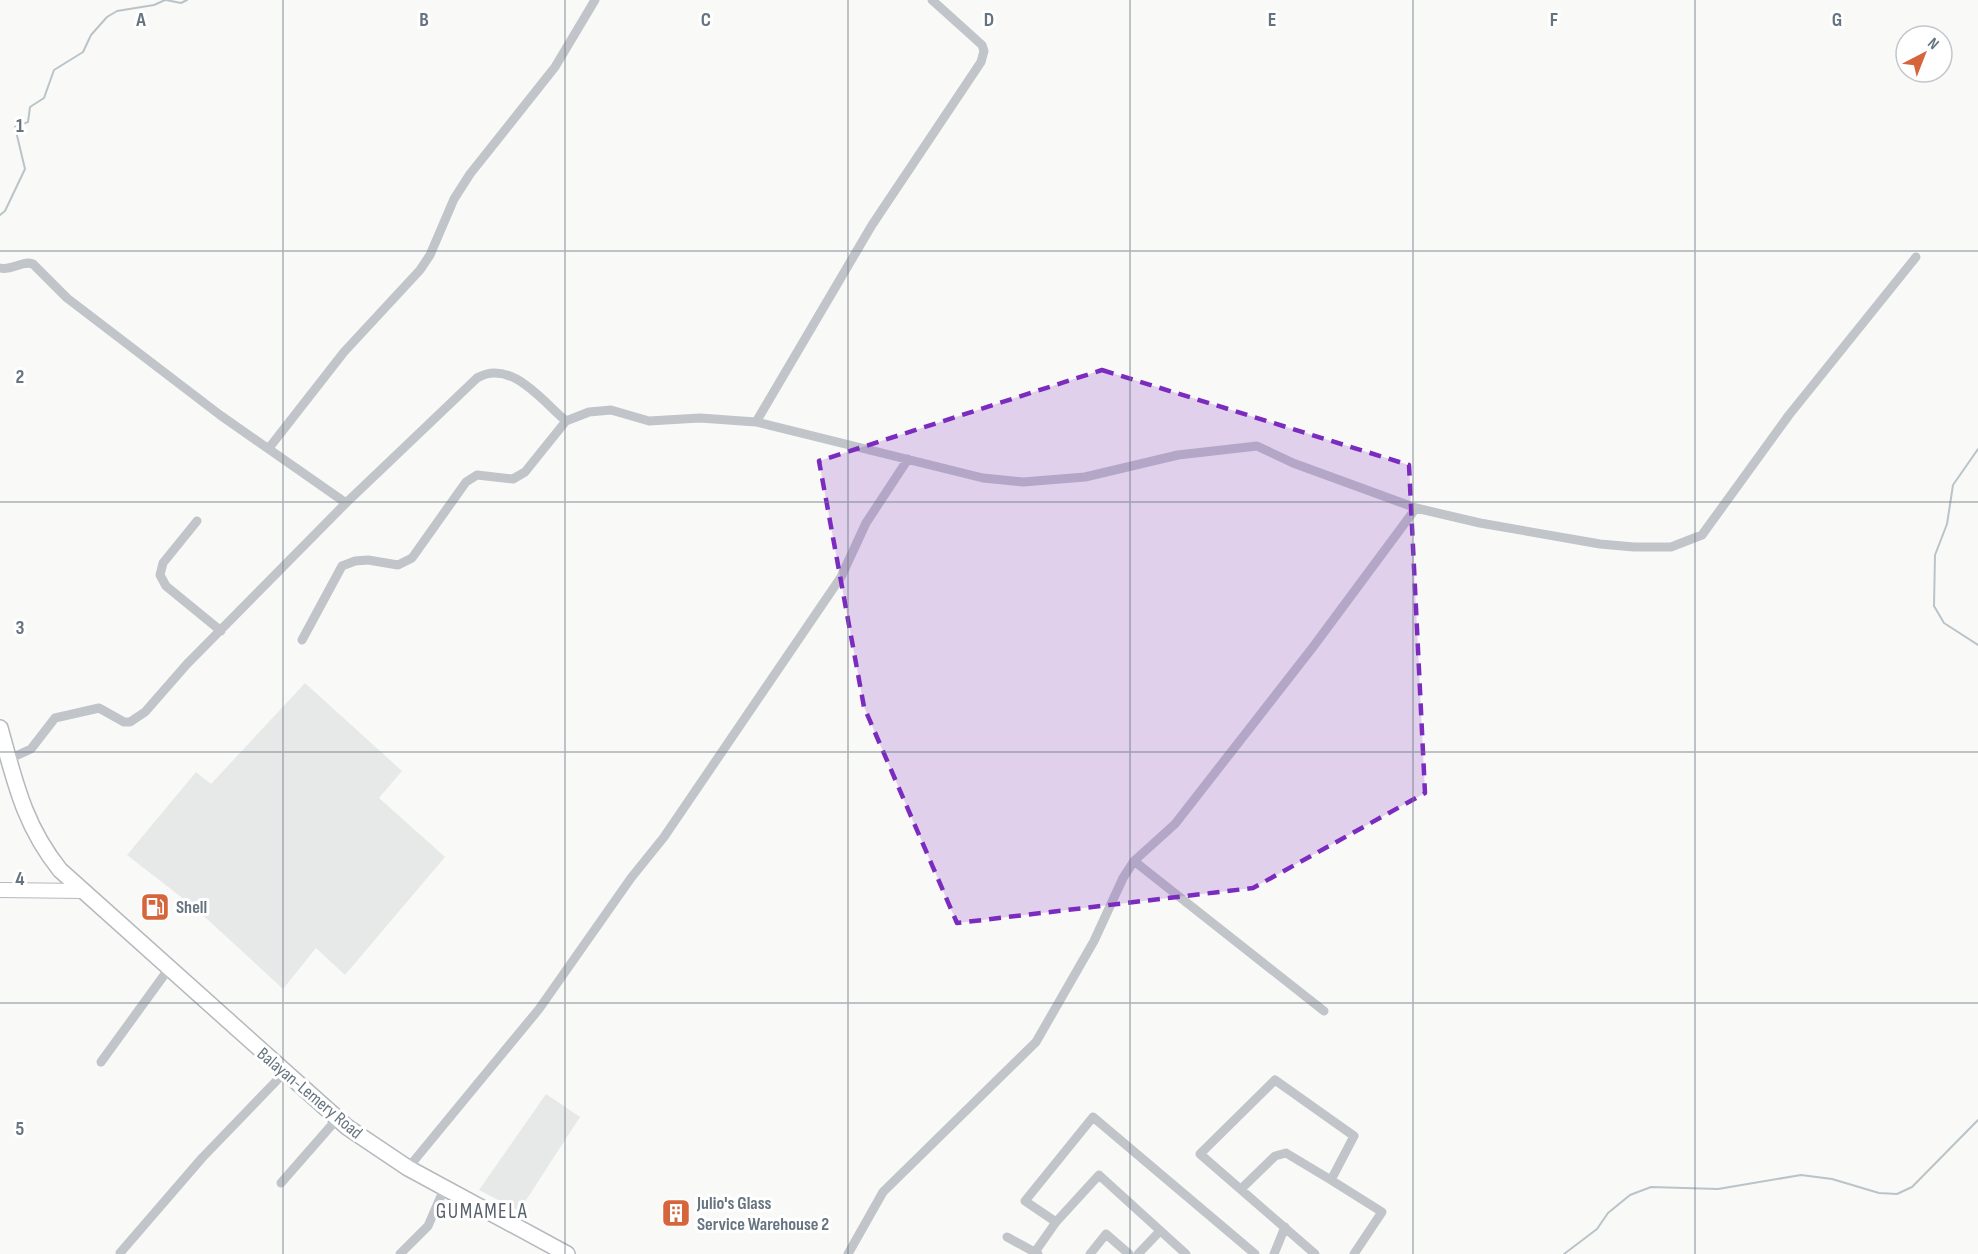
<svg xmlns="http://www.w3.org/2000/svg" width="1978" height="1254" font-family="'Sofia Sans Condensed',sans-serif">
	<rect width="100%" height="100%" fill="#f9f9f8"/>
	<path fill="#e7e8e8" d="M305 683 402 771 379 798 445 857 345 975 316 948 283 989 194 907 127 855 196 772 211 784Z
		M546 1094 580 1117 519 1211 479 1190Z"/>
	<g fill="none" stroke-linecap="round" stroke-linejoin="round">
		<path stroke="#bac4c8" stroke-width="2" d="M166 0 181 3 187 0
			M0 215 5 211 25 169 15 127 28 122 30 107 44 98 54 70 83 52 91 35 107 17 117 11 154 5 165 0
			M1978 449 1953 485 1947 524 1935 555 1934 606 1944 623 1978 645
			M1564 1254 1597 1229 1608 1213 1630 1195 1651 1187 1718 1189 1801 1175 1832 1179 1879 1193 1897 1194 1912 1187 1978 1120"/>
		<g stroke="#b4b9be" stroke-width="16">
			<path id="secondary" d="M0 890 83 891"/>
		</g>
		<g stroke="#b5b9bd" stroke-width="18">
			<path id="primary" d="M0 728C15 782 24 825 60 870L347 1127 408 1168 567 1254"/>
		</g>
		<path stroke="#c1c5c9" stroke-width="9" d="M0 268C12 271 22 260 33 264L67 298 220 415 346 503
			M756 422 872 225 981 62 984 51 982 45 932 0
			M269 448 344 352 420 270 430 255 454 199 470 174 555 67 595 0
			M197 521 163 563 160 575 166 586 221 631
			M302 640 342 566 355 561 368 560 398 565 412 558 466 482 477 475 513 479 525 472 566 421 589 412 611 410 649 421 700 418 756 422 983 478 1023 482 1085 477 1178 455 1257 446 1293 463 1416 508 1480 523 1600 544 1634 547H1671L1702 535 1789 415 1916 257
			M9 759 31 749 55 718 99 708 124 722H130L145 712 187 664 346 503 477 378C511 358 543 402 566 421
			M1134 861 1324 1011
			M101 1062 170 967
			M408 1168 539 1009 631 878 664 837 841 577 866 523 908 459
			M281 1183 337 1119
			M1241 1189 1275 1156 1286 1153 1331 1180
			M1056 1222 1025 1201 1093 1117 1255 1254
			M1007 1237 1038 1254
			M1035 1252 1056 1222 1099 1175 1186 1254
			M120 1253 202 1158 284 1073
			M400 1254 428 1226 444 1189
			M848 1254 883 1192 1036 1042 1094 941 1123 878 1134 861 1175 824 1313 647 1416 508
			M1090 1254 1106 1234 1129 1254
			M1138 1254 1160 1231
			M1274 1254 1285 1227
			M1315 1254 1200 1154 1275 1080 1354 1136 1331 1180 1382 1212 1354 1254"/>
		<use href="#secondary" stroke="#fff" stroke-width="14"/>
		<use href="#primary" stroke="#fff" stroke-width="15"/>
	</g>
	<path fill="#7b2cbf" fill-opacity="0.2" stroke="#7b2cbf" stroke-width="4.5" stroke-dasharray="12 8" stroke-linejoin="round" d="M1102 370 1409 465 1425 793 1253 888 957 923 864 707 819 461Z"/>
	<path fill="none" stroke="#667480" stroke-width="1.5" stroke-opacity="0.55" d="M283 0V1254M565 0V1254M848 0V1254M1130 0V1254M1413 0V1254M1695 0V1254M0 251H1978M0 502H1978M0 752H1978M0 1003H1978"/>
	<defs>
		<g id="fuel-square" transform="scale(1.5)"><rect x="-9" y="-9" width="18" height="18" rx="4" fill="#d6653b" stroke="#fff"/><path d="M-5.5-6h7V0h2V4h1.3V-2.5L3-4.5l.8-.8L6-3V5H2.5V1h-1V6h-7ZM-4.2-4.7v3.2H.2V-4.7Z" fill="#fff"/></g>
		<g id="building-square" transform="scale(1.5)"><rect x="-9" y="-9" width="18" height="18" rx="4" fill="#d6653b" stroke="#fff"/><path d="M-4-6H4V6H1V3H-1V6H-4ZM-2.5-4.3h1.7v1.8h-1.7ZM.8-4.3h1.7v1.8H.8ZM-2.5-1h1.7V.8h-1.7ZM.8-1h1.7V.8H.8Z" fill="#fff"/></g>
	</defs>
	<g fill-rule="evenodd">
		<use href="#fuel-square" x="155" y="907"/>
		<use href="#building-square" x="676" y="1213"/>
	</g>
	<g text-anchor="middle" stroke-width="6" stroke-linejoin="round" paint-order="stroke">
		<g font-size="18" font-weight="bold" fill="#667480" stroke="#fff" text-anchor="start">
			<text x="176" y="913">Shell</text>
			<text x="697" y="1209">Julio's Glass<tspan x="697" dy="21">Service Warehouse 2</tspan></text>
		</g>
		<g font-size="18" fill="#667480" stroke="#fff">
			<text transform="translate(310 1093) rotate(40)" y="6">Balayan-Lemery Road</text>
		</g>
		<g font-size="21" letter-spacing="1.5" fill="#58626c" stroke="#fff">
			<text x="482" y="1218">GUMAMELA</text>
		</g>
	</g>
	<g font-size="20" text-anchor="middle" font-weight="bold" fill="#667480" stroke="#fff" stroke-width="6" stroke-linejoin="round" paint-order="stroke">
		<text x="141" y="26">A</text>
		<text x="424" y="26">B</text>
		<text x="706" y="26">C</text>
		<text x="989" y="26">D</text>
		<text x="1272" y="26">E</text>
		<text x="1554" y="26">F</text>
		<text x="1837" y="26">G</text>
		<text x="20" y="132">1</text>
		<text x="20" y="383">2</text>
		<text x="20" y="634">3</text>
		<text x="20" y="885">4</text>
		<text x="20" y="1135">5</text>
	</g>
	<g transform="translate(1924 54) rotate(42)"><circle r="28" fill="#ffffff" stroke="#c2c7cc" stroke-width="1.5"/>
	<path d="M0-4.5L10 22L0 15L-10 22Z" fill="#d6653b"/>
	<text y="-9" font-size="16" font-weight="bold" text-anchor="middle" fill="#667480">N</text>
	</g>
</svg>
